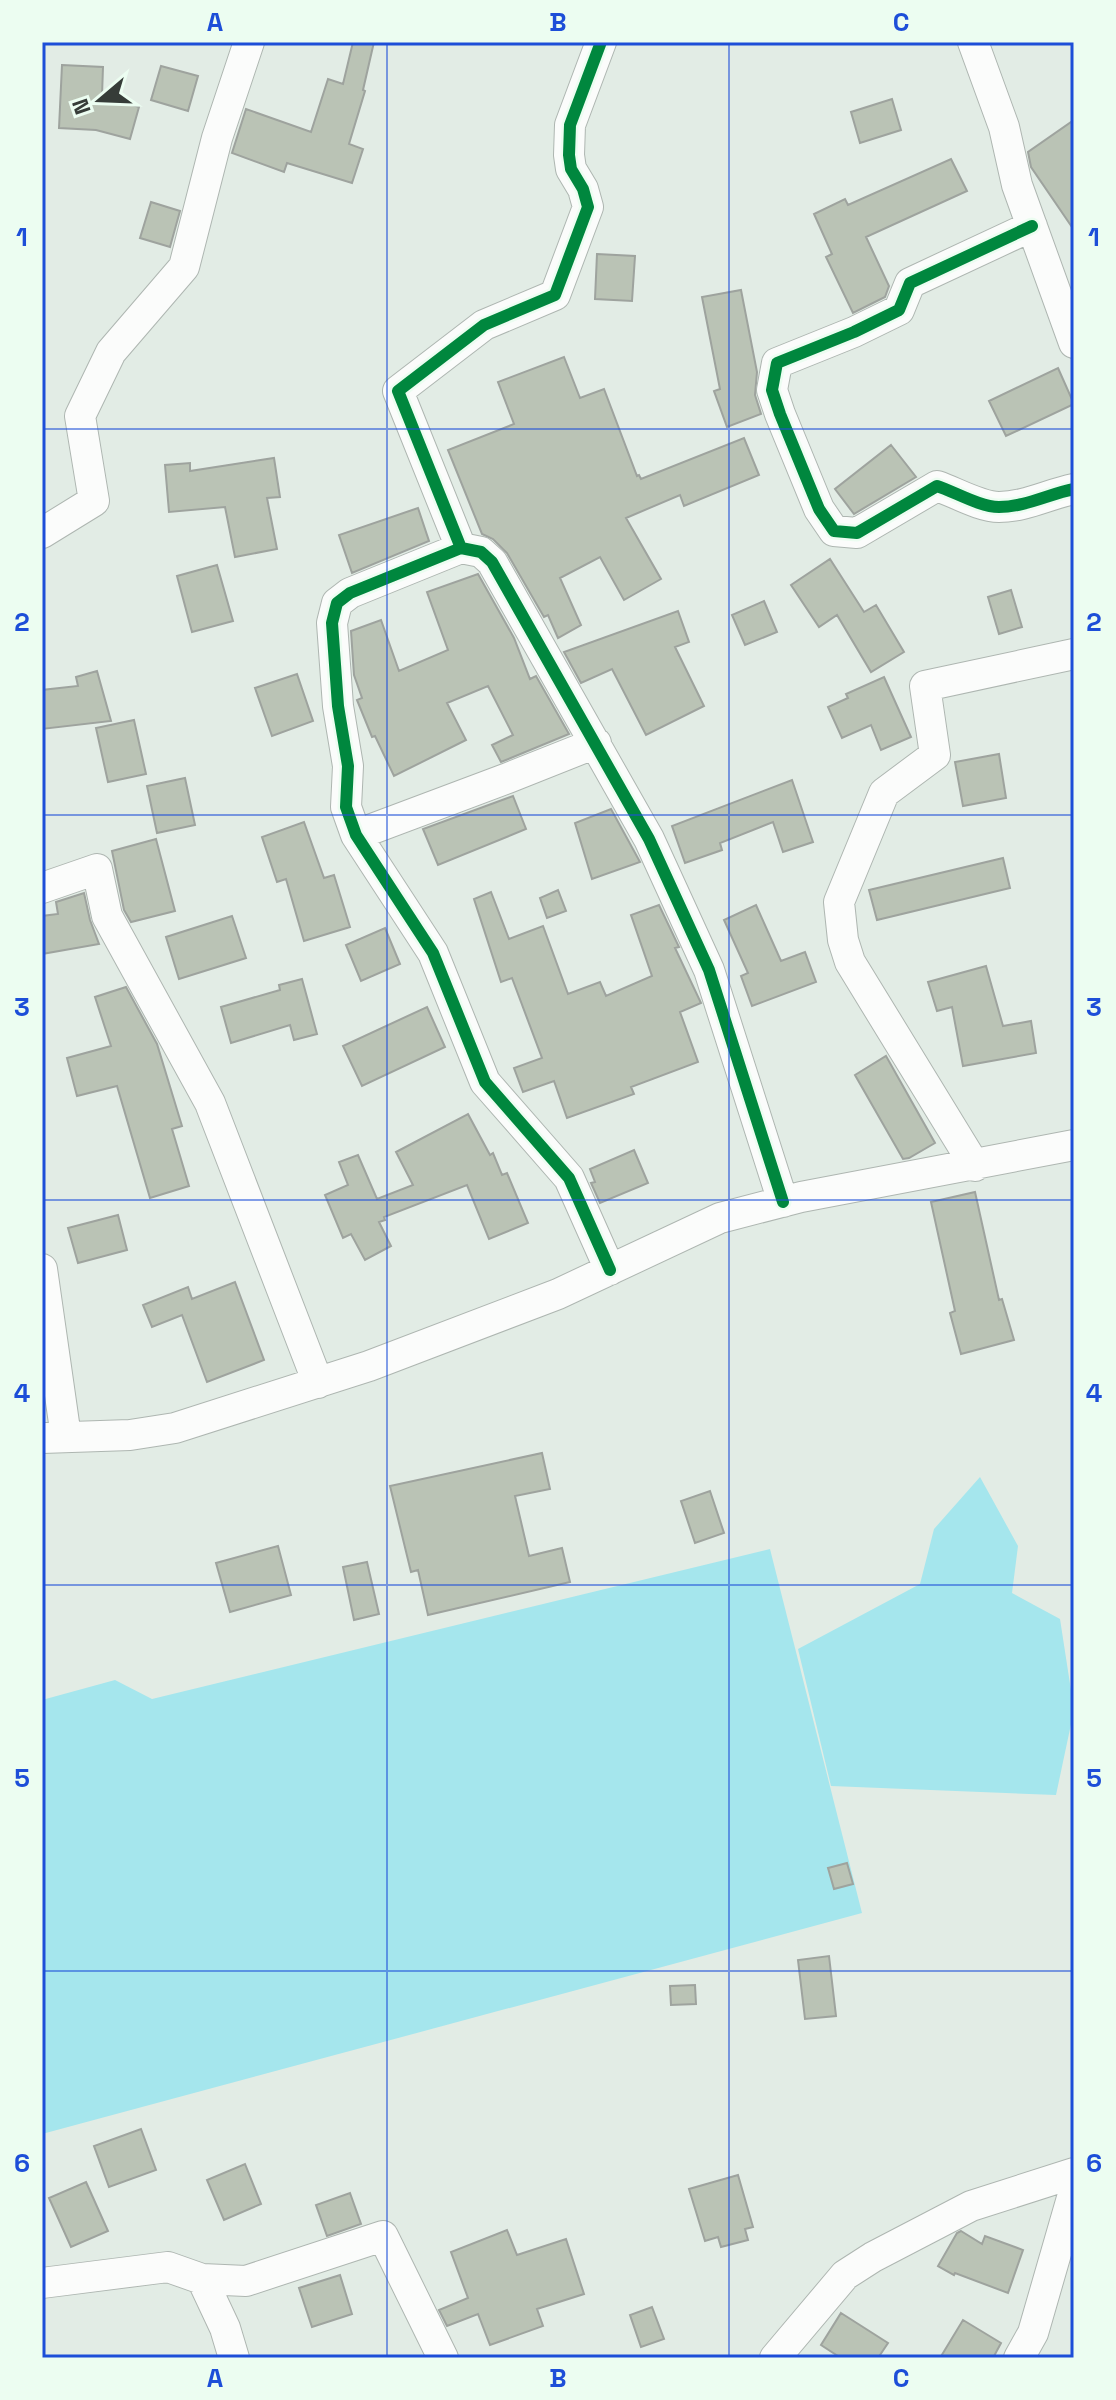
<svg xmlns="http://www.w3.org/2000/svg" width="1116" height="2400" font-family="'Space Grotesk',sans-serif">
	<rect width="100%" height="100%" fill="#e2ece5"/>
	<path fill="#a5e6ed" d="M980 1477 1018 1546 1012 1593 1060 1619 1074 1710 1056 1795 831 1786 798 1649 920 1584 934 1529Z
		M770 1549 862 1913 42 2134V1700L115 1680 152 1699Z"/>
	<path fill="#bac3b5" stroke="#9ea39e" stroke-width="2" d="M353 42H374L363 90 365 91 349 144 363 149 352 183 287 163 284 172 232 153 246 109 311 132 328 79 343 84Z
		M62 65 103 67 102 96 139 107 130 139 96 130 59 128Z
		M161 66 198 76 188 111 151 100Z
		M892 99 901 130 860 143 851 112Z
		M1074 120V230L1031 167 1028 152Z
		M951 159 967 191 866 237 889 286 885 297 853 313 826 257 832 254 814 214 845 199 848 205Z
		M151 202 180 211 170 247 140 238Z
		M597 254 635 256 632 301 595 299Z
		M741 290 757 372 755 395 761 414 727 427 714 391 720 389 702 297Z
		M564 357 580 398 604 389 637 476 639 475 641 479 744 438 759 475 684 506 680 495 626 518 661 579 624 600 600 557 560 578 581 625 558 638 548 615 544 617 507 553 493 539 482 534 448 450 514 424 498 382Z
		M1058 368 1074 404 1006 436 989 401Z
		M891 445 916 477 854 514 835 489Z
		M274 458 280 497 267 498 277 549 235 557 225 507 169 512 165 465 190 463V471Z
		M418 508 429 541 352 573 339 535Z
		M830 559 864 612 876 605 904 652 871 672 837 615 819 627 791 585Z
		M217 565 233 621 192 632 177 576Z
		M478 574 514 638 530 679 536 676 569 734 501 762 492 745 513 735 488 686 447 703 466 740 394 776 375 736 372 737 357 700 362 698 354 675 351 631 381 620 399 671 448 650 427 592Z
		M1011 590 1022 627 999 634 988 597Z
		M764 601 777 632 745 645 732 615Z
		M678 611 689 642 675 647 704 706 646 735 612 669 581 683 564 652Z
		M97 671 111 721 42 729V690L78 686 76 677Z
		M297 674 313 721 272 736 255 688Z
		M884 677 911 737 881 750 871 725 842 738 828 707 848 698 846 694Z
		M134 720 146 774 108 782 96 728Z
		M999 754 1006 798 963 806 955 762Z
		M185 778 195 825 157 833 147 786Z
		M792 780 813 842 783 852 773 822 720 843 722 850 685 863 672 826Z
		M513 796 526 829 438 865 423 829Z
		M611 809 640 862 592 879 575 823Z
		M304 822 324 878 334 875 350 927 304 941 286 879 277 882 262 837Z
		M156 839 175 911 131 922 124 910 112 851Z
		M1003 858 1010 888 877 920 869 890Z
		M558 890 566 911 547 918 540 898Z
		M491 892 509 939 543 926 568 994 600 982 606 996 652 976 631 915 659 905 679 947 675 948 701 1003 680 1012 698 1062 631 1087 634 1094 567 1118 554 1081 523 1092 514 1068 542 1058 512 978 501 982 474 899Z
		M84 893 90 920 99 944 42 954V916L58 914 56 902Z
		M756 905 781 961 805 952 816 982 752 1006 741 976 748 973 724 920Z
		M232 916 246 958 179 979 166 937Z
		M385 928 400 964 361 981 346 945Z
		M986 966 1003 1026 1031 1021 1036 1053 963 1066 952 1007 937 1011 928 982Z
		M302 979 317 1034 294 1040 290 1025 231 1043 221 1007 280 990 279 985Z
		M126 987 157 1044 182 1126 172 1129 189 1186 150 1198 117 1086 77 1096 67 1058 111 1046 95 997Z
		M427 1007 445 1047 362 1086 343 1046Z
		M886 1056 935 1143 909 1158 903 1159 855 1075Z
		M468 1114 490 1155 493 1153 502 1175 507 1173 528 1223 489 1239 467 1185 384 1217 385 1220 379 1222 391 1246 365 1260 351 1234 343 1238 325 1195 348 1185 339 1162 358 1155 377 1199 413 1185 396 1152Z
		M634 1150 648 1183 600 1203 591 1183 595 1182 590 1169Z
		M975 1192 999 1300 1002 1299 1014 1340 961 1354 950 1313 955 1311 931 1202Z
		M118 1215 127 1250 78 1263 68 1228Z
		M235 1282 264 1360 207 1382 182 1315 152 1327 143 1305 188 1287 192 1299Z
		M542 1453 550 1489 515 1496 529 1556 562 1548 570 1582 428 1615 418 1570 411 1572 390 1486Z
		M710 1491 724 1533 695 1543 681 1501Z
		M278 1546 291 1595 230 1612 216 1563Z
		M367 1562 379 1614 354 1620 343 1567Z
		M847 1863 853 1884 834 1889 828 1868Z
		M829 1956 836 2016 805 2019 798 1960Z
		M695 1985 696 2004 671 2005 670 1986Z
		M141 2129 156 2170 109 2187 94 2146Z
		M245 2164 261 2204 224 2220 207 2180Z
		M738 2175 753 2227 745 2229 748 2240 721 2247 718 2237 705 2241 689 2189Z
		M86 2182 108 2231 71 2247 49 2198Z
		M350 2193 361 2224 327 2236 316 2205Z
		M507 2230 517 2255 566 2239 584 2294 537 2309 543 2326 490 2345 478 2314 447 2326 439 2310 468 2298 451 2252Z
		M961 2231 982 2244 985 2236 1023 2250 1008 2293 955 2273 954 2275 938 2266 957 2233Z
		M340 2275 352 2314 312 2327 299 2288Z
		M652 2307 664 2339 641 2347 630 2315Z
		M841 2313 888 2343 878 2358H841L821 2345Z
		M963 2320 1001 2343 993 2358H940Z"/>
	<g fill="none" stroke-linecap="round" stroke-linejoin="round">
		<g stroke="#aeb6b1" stroke-width="32">
			<path id="street" d="M973 42 1004 127 1017 185 1074 343
				M1032 226 910 283 899 310 854 332 777 363 772 390 780 414 819 509 834 531 857 533 937 486C955 492 980 507 999 507 1025 507 1049 494 1074 489
				M42 533 94 501 80 416 111 352 184 267 217 138 249 42
				M461 548 398 391 484 325 555 295 588 207 583 189 571 169 569 155 570 125 601 42
				M356 835 508 778 596 743
				M42 888 97 869 107 916 210 1103 318 1383
				M975 1166 850 962 843 940 839 902 884 793 935 755 925 686 1074 654
				M42 1269 66 1437
				M610 1270 569 1178 485 1082 433 953 356 835 346 807 348 766 338 706 332 623 337 603 350 593 461 548 481 552 492 562 649 839 709 970 783 1202
				M42 1438 130 1435 175 1428 369 1366 558 1294 720 1218 801 1197 1074 1145
				M202 2279 246 2281 383 2236 443 2358
				M42 2283 168 2267 202 2279 225 2328 234 2358
				M775 2358 845 2275 873 2257 971 2206 1074 2173
				M1019 2358 1033 2333 1074 2191"/>
		</g>
		<use href="#street" stroke="#fbfcfb" stroke-width="30"/>
		<g stroke="#ecfdf1" stroke-width="17">
			<path id="cycleway" d="M1032 226 910 283 899 310 854 332 777 363 772 390 780 414 819 509 834 531 857 533 937 486C955 492 980 507 999 507 1025 507 1049 494 1074 489
				M461 548 398 391 484 325 555 295 588 207 583 189 571 169 569 155 570 125 601 42
				M610 1270 569 1178 485 1082 433 953 356 835 346 807 348 766 338 706 332 623 337 603 350 593 461 548 481 552 492 562 649 839 709 970 783 1202"/>
		</g>
		<use href="#cycleway" stroke="#00873e" stroke-width="12"/>
	</g>
	<path fill="none" stroke="#1d4ed8" stroke-width="2" stroke-opacity="0.55" d="M387 42V2358M729 42V2358M42 429H1074M42 815H1074M42 1200H1074M42 1585H1074M42 1971H1074"/>
	<rect width="1116" height="2400" fill="none" stroke="#ecfdf1" stroke-width="88"/>
	<g transform="translate(100 100) rotate(251)" stroke="#ecfdf1" stroke-width="6" paint-order="stroke">
	<path d="M0-6L14 30L0 20L-14 30Z" fill="#363c38"/>
	<text y="-12" font-size="22" font-weight="bold" text-anchor="middle" fill="#363c38">N</text>
	</g>
	<rect x="44" y="44" width="1028" height="2312" fill="none" stroke="#1d4ed8" stroke-width="3"/>
	<g font-size="26" text-anchor="middle" font-weight="bold" fill="#1d4ed8">
		<text x="215" y="31">A</text>
		<text x="558" y="31">B</text>
		<text x="901" y="31">C</text>
		<text x="22" y="246">1</text>
		<text x="1094" y="246">1</text>
		<text x="22" y="631">2</text>
		<text x="1094" y="631">2</text>
		<text x="22" y="1016">3</text>
		<text x="1094" y="1016">3</text>
		<text x="22" y="1402">4</text>
		<text x="1094" y="1402">4</text>
		<text x="22" y="1787">5</text>
		<text x="1094" y="1787">5</text>
		<text x="22" y="2172">6</text>
		<text x="1094" y="2172">6</text>
		<text x="215" y="2387">A</text>
		<text x="558" y="2387">B</text>
		<text x="901" y="2387">C</text>
	</g>
</svg>
